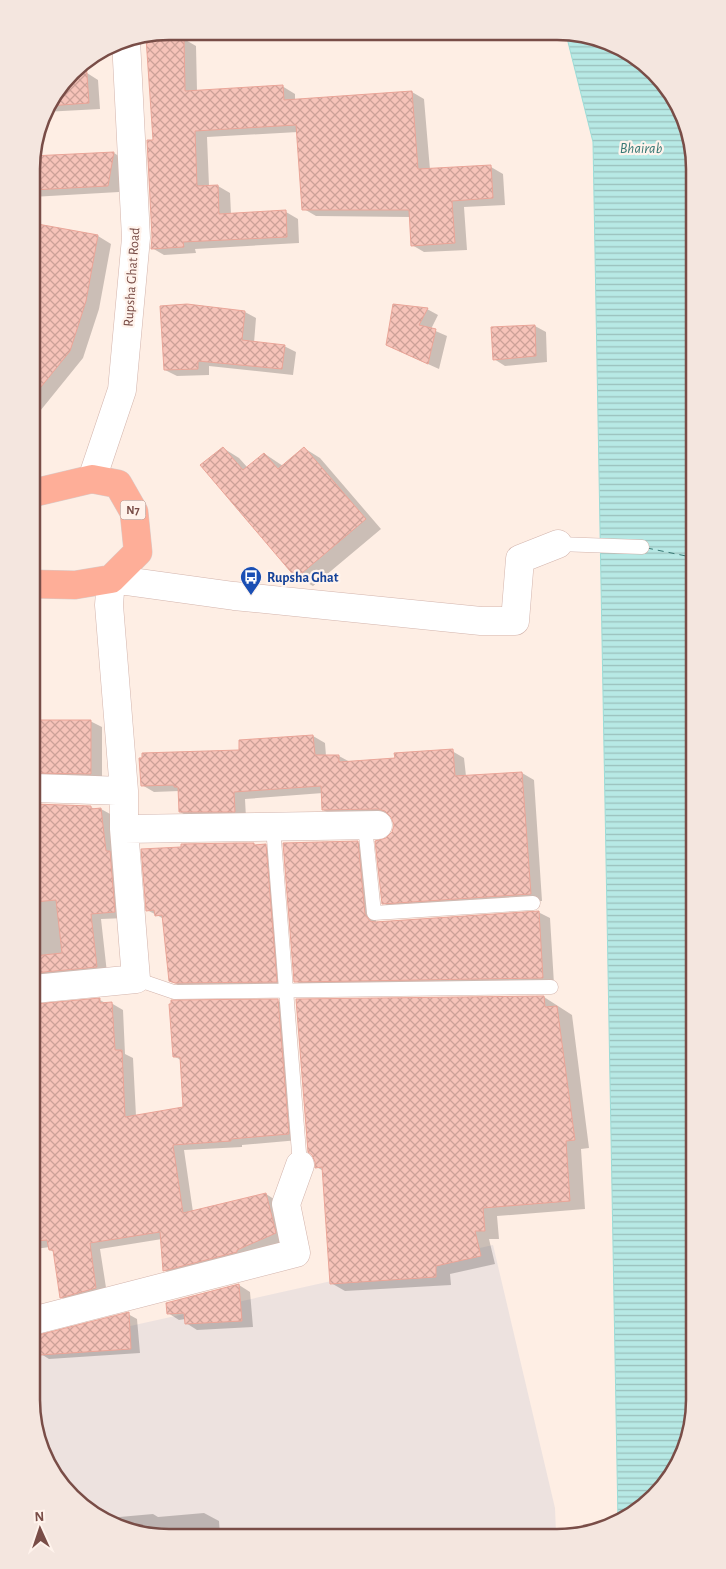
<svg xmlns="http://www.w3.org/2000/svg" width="726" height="1569" font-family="'Alegreya Sans',sans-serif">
	<defs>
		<pattern id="water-rules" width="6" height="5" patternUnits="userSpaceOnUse" patternTransform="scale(1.25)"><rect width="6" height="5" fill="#b7e9e5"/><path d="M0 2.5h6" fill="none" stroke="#9abfbb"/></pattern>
		<pattern id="building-cross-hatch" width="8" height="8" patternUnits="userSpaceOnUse" patternTransform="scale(1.25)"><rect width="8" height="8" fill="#f6c3b9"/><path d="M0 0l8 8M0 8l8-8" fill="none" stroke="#cca198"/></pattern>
	</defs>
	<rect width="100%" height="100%" fill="#feeee4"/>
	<path fill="#ede2df" d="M493 1245 555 1508 556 1533 143 1535 78 1503 36 1436V1347Z"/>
	<path fill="url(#water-rules)" stroke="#9cdcd7" d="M566 34H583L648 66 690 133 694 1409 666 1484 633 1515 618 1521 593 142Z"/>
	<path fill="#0003" d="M184 39 196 46 197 91 282 86 295 94V100L412 92 424 99 430 170 491 167 503 174 505 205 464 207 467 250 424 252 412 245 410 217 316 216 304 209 298 132 207 137 209 186H218L230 193 231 214 286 212 298 219 299 243 195 249 196 253 164 255 152 248 154 141Z
		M87 73 98 80 100 109 44 112 45 108 72 74Z
		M114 153 125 160 119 192 32 197V158Z
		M32 224 98 236 111 244 99 309 83 358 32 421Z
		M427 309 438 315 431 329 447 336 439 369 399 351Z
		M245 312 256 318 254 343 284 346 296 352 293 375 209 366V375L177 376 165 370Z
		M535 326 546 332 547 362 505 366 494 359Z
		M223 448 239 458 248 468 265 454 283 466 304 448 320 458 381 529 313 586 297 577Z
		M34 721H90L102 727V780L34 784Z
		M313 736 325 743 326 756H339L350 762 396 759 452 751 464 758 466 776 522 773 534 780 542 901 395 910 383 903 386 840 393 833 395 824 391 816H335L323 810V793L245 799 246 818 193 819 180 812 179 791 154 792 142 785 241 752Z
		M34 805 91 807 96 810 101 809 112 815 126 918 101 919 107 973 34 984Z
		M357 842 369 849 376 922 538 912 550 918 554 984 307 987 295 981Z
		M254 844 257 846H265L280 854 290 989H184L170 980 164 919 147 910Z
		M544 997 572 1015 589 1148 581 1149 585 1209 497 1216 499 1239H489L495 1264 450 1274 451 1285 345 1291 331 1283 324 1171 316 1167 297 1000Z
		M100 1000 107 1004 111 1003 123 1010 125 1054 133 1058 136 1116 184 1109 182 1061 174 1056 278 1001 289 1007 299 1140 242 1145V1147L184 1150 193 1212 266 1194 277 1201 287 1240 248 1256 176 1277 164 1270 162 1239 100 1249 107 1294 72 1303 61 1297 54 1252 50 1250V1247L35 1249V1006Z
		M239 1285 250 1292 253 1327 197 1330 186 1323 185 1319 179 1320 168 1313 167 1304Z
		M128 1314 137 1319 140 1353 49 1359 41 1354Z
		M204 1513 219 1521 220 1535H143L108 1518 153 1514 158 1517Z"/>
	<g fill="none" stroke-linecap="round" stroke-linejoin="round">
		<path stroke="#377874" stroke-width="1" stroke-dasharray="6 5" stroke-linecap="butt" d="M647 548 691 557"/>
	</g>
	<path fill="url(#building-cross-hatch)" stroke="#eaa598" d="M146 38H184L185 91 283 85 284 100 412 91 418 169 491 165 493 198 452 201 455 243 411 246 409 210H302L296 125 195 131 197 186 218 185 219 214 286 210 287 237 183 242 184 247 151 249 152 237 147 140H153Z
		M86 61 89 103 48 106 78 66Z
		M114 152 108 186 32 190V156Z
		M32 223 98 235 86 301 70 351 32 398Z
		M187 304 245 311 242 340 285 345 282 369 198 361V369L164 370 160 306Z
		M393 304 428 308 419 325 436 329 428 364 386 345Z
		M535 325 536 356 493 360 491 327Z
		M223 447 243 470 264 453 278 469 304 447 366 519 296 578 200 465Z
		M34 720H91V774L34 773Z
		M313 735 315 755H339V762L395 758 394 753 453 749 455 776 522 772 531 894 382 904 375 841 386 838 392 832 394 825 391 817 385 811 378 809 322 810 321 786 234 792 235 812H179L178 787H174V785L141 786 139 758H142V753L239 750V740Z
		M34 804 91 806V809L101 808 106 851H110L115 912 91 914 97 967 34 973V956L62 953 56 900 34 902Z
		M358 841 365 914 370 921 375 922 539 911 543 978 294 982 283 843Z
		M236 843H254V845L266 844 277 982 175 983 169 981 162 915 155 916 154 910 146 911 141 849 181 847V844Z
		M544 996 545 1007 557 1006 575 1140 566 1141 570 1201 483 1208 485 1231H475L481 1256 436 1266V1277L330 1284 322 1167 315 1168V1162L312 1155 308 1152 296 999Z
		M100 998V1003L112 1002 115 1050H122L125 1117 183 1107 180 1057H173L169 1004H171V1000L278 999 289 1134 231 1139V1141L173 1145 183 1213 266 1193 276 1233 237 1250V1252L163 1271 160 1232 90 1243 96 1288 60 1298 53 1250H49L47 1240 35 1241V1004Z
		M239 1284 242 1321 185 1324 184 1313 167 1314 166 1303Z
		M129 1312 131 1349 40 1355 38 1335Z"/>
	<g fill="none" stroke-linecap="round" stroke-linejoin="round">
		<g stroke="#d3b4ac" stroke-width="15">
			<path id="service" d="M558 544 642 547
				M365 826 374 913 533 903
				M273 827 300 1165
				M136 979 174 992 551 987"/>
		</g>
		<g stroke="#d3b4ac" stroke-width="29">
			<path id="minor" d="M34 788 124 791
				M124 829 378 825
				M34 989 136 979 124 829V791L109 605 111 579 234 596 481 621H515L520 559 558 544
				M36 1320 296 1253 286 1204 300 1165"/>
		</g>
		<g stroke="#d3b4ac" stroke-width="29">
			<path id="tertiary" d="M92 479 122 390 136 238 126 40"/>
		</g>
		<g stroke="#d9cdcb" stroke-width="29">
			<path id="trunk" d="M33 493 92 479 118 484 134 512 138 552 111 579 75 585 33 584"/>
		</g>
		<use href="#service" stroke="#fff" stroke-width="14"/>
		<use href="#minor" stroke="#fff" stroke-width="28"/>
		<use href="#tertiary" stroke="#fff" stroke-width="28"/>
		<use href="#trunk" stroke="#feae98" stroke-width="28"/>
	</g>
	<defs>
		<g id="bus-pin" transform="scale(1.125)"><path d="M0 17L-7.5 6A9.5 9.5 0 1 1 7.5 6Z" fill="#1a4fb4" stroke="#fff3ec"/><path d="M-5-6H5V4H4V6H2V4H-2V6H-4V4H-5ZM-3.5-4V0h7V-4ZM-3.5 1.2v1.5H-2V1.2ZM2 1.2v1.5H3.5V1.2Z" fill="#fff"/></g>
	</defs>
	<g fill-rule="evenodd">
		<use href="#bus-pin" x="251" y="577"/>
	</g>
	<g text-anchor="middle" stroke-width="4.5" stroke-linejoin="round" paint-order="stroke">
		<rect fill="#fff3ec" stroke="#a17f78" stroke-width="1" x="120.5" y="500.5" width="25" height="19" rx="4"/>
		<g font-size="12" font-weight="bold" fill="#794d47">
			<text x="133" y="514">N7</text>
		</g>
		<g font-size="14" fill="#794d47" stroke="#fff3ec">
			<text transform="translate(131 277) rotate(-86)" y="5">Rupsha Ghat Road</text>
		</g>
		<g font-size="14" font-weight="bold" fill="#164399" stroke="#fff3ec" text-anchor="start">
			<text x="267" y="582">Rupsha Ghat</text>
		</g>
		<g font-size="15" font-style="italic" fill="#377874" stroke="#fff3ec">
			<text x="641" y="153">Bhairab</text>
		</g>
	</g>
	<path d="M0 0H726V1569H0ZM169 40H557A129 129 0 0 1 686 169V1400A129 129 0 0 1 557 1529H169A129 129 0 0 1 40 1400V169A129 129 0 0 1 169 40Z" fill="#f4e6df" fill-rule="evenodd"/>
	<path fill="none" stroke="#794d47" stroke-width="2.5" d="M169 40H557A129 129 0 0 1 686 169V1400A129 129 0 0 1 557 1529H169A129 129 0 0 1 40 1400V169A129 129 0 0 1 169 40Z"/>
	<g transform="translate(40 1529) rotate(357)" stroke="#fff3ec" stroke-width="4" paint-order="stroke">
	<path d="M0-4L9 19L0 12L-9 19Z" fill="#794d47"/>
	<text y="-8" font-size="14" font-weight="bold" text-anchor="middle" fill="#794d47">N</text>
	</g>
</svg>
